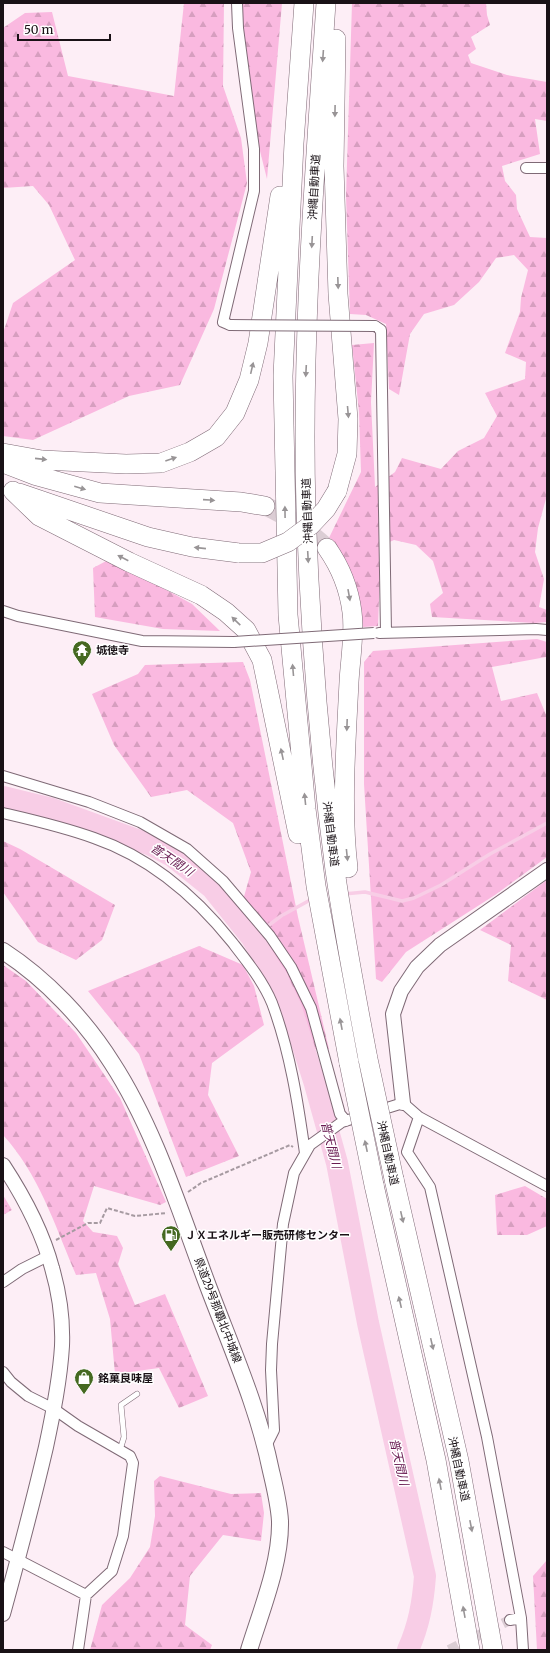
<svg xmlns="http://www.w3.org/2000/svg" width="550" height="1653" font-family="Merriweather,'Noto Sans JP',serif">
	<defs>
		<pattern id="green-dots" width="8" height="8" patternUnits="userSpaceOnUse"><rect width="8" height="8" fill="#fab9e0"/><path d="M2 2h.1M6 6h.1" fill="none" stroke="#d69ebf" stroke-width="1.8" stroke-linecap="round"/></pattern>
		<pattern id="forest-firs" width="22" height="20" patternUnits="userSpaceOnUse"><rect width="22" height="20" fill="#fab9e0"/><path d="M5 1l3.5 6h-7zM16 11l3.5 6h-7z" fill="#d69ebf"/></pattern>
	</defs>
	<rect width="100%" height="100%" fill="#fdeef6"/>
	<path fill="url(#green-dots)" d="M3 1195 12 1210 3 1215Z"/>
	<path fill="url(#forest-firs)" d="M184 3H224L223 86 241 138 247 183 214 309 180 385 129 396 33 440 3 436V333L13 303 75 260 49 205 33 186 3 188V28L25 13 52 12 68 76 174 96Z
		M243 3H282L267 179 259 147 243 27Z
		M352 3H486L487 15 490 25 471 37 476 49 468 55 471 63 507 75 547 82V121L535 119 540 154 502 166 505 181 516 195 517 209 530 237 547 238V495L538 528 535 552 544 579 539 607 547 610V622L534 623 432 617 430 604 443 593 433 561 416 545 394 540 381 546 378 626 363 627 355 582 328 540 361 472 359 412 352 345 374 343 371 402 375 487 395 472 402 458 441 469 458 451 484 438 497 416 485 393 525 379 526 362 505 353 520 312 521 298 528 270 514 255 496 258 479 282 454 305 424 314 410 334 399 395 389 389 386 324 366 315 350 314 346 196Z
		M110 559 192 604 220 631 163 629 95 617 93 568Z
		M537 639 547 642 546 657 492 667 501 701 537 693 547 717V857L495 895 406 952 382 982 376 979 364 784V662L373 651Z
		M243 662 250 680 298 917 329 1049H314L287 974 241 907 251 872 233 823 187 790 151 797 114 745 92 694 138 674 145 665Z
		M3 841 20 849 115 905 102 940 76 960 38 942 3 892Z
		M547 880V1000L508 981 511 945 480 930Z
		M199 946 243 965 254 986 264 1025 212 1063 208 1095 239 1156 186 1177 139 1054 88 991Z
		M3 965 26 981 76 1033 120 1098 166 1202 160 1205 94 1186 83 1221 93 1232 117 1236 123 1248 118 1264 135 1305 165 1294 208 1396 179 1408 159 1368 115 1374 110 1319 96 1273 76 1275C55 1226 39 1174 3 1135Z
		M525 1186 547 1199V1226L527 1235H497L495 1195Z
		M160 1476 231 1494 261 1493 264 1513 261 1541 223 1535 190 1576 185 1625 212 1645 210 1650H90L102 1605 130 1578 150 1547 155 1516 154 1481Z
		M547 1560V1650H537L533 1576Z"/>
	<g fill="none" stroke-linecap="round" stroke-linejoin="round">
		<path stroke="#f8cde6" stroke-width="3.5" d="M344 894 365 892 402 901 414 898 441 885 490 854 547 823
			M252 938 281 916 312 899"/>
		<path stroke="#f8cde6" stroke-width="22" d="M3 797 52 809 151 845 172 856 212 888 252 938 277 979 291 1008 315 1084 337 1163 368 1323 425 1576C423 1603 419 1625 408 1650"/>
		<path stroke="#dbcdd4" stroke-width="10" stroke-dasharray="10 5" stroke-linecap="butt" d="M449 1650 510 1620"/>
		<path stroke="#dbcdd4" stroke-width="19" stroke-dasharray="19 10" stroke-linecap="butt" d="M265 506C289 516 308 531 327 548"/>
		<g stroke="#7f6a76" stroke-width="6">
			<path id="lane" d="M120 1450 124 1437 121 1405 137 1394"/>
		</g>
		<g stroke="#7f6a76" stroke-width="12">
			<path id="street" d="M526 168H547
				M230 325 223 322 254 191V149L238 28 237 3
				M375 326 381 330 386 632
				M3 611 18 616 142 641 234 642
				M379 633 536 629 547 630
				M3 776 89 802 140 822 187 849 223 881 270 936 291 967 311 1008 340 1114 346 1121
				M3 813C33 820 64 827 94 838 149 857 196 897 232 942 246 960 263 981 272 1003 290 1051 298 1103 305 1153
				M419 1117 407 1152 430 1187 487 1437 521 1618 523 1650
				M3 1282 22 1269 48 1256
				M3 1372 11 1382 28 1396 54 1409 78 1426 130 1456 133 1463 123 1536 112 1571 86 1595 78 1650
				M266 1446 274 1430 271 1370 272 1344 283 1224 294 1173 310 1145 342 1122 403 1103 419 1117 547 1186
				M3 1552 86 1595
				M510 1620 521 1618"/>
		</g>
		<g stroke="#7f6a76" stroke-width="16">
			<path id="secondary" d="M403 1103 393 1014 401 991 417 967 440 945 547 870
				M3 1165C24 1197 42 1230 52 1268 59 1292 63 1321 62 1346 60 1380 53 1414 46 1447 33 1503 18 1559 3 1614"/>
		</g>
		<g stroke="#7f6a76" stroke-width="18">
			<path id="primary" d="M3 951C46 979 85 1020 112 1063 155 1129 180 1212 208 1286 231 1347 258 1407 271 1471 275 1488 279 1504 280 1521 281 1563 261 1611 249 1650"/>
		</g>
		<g stroke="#7f6a76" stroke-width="20">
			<path id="highway" d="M304 3 294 143 283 376 288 615 306 809 316 886 349 1063
				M326 3C315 171 301 340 306 509 310 629 319 750 335 870 344 933 356 996 368 1059
				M336 39 334 166 338 294 348 419 347 454 337 491
				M3 453 42 460 126 464 161 463 190 452 216 437 235 413 249 380 258 343 280 196
				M3 463 34 475 100 493 241 502 265 506
				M13 491 39 516 129 562 201 595 226 612 246 630 262 660 298 834
				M19 493 148 537 192 547 239 553
				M327 548C341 568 349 588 352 612 355 633 350 661 349 682 346 744 341 807 348 868
				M394 1179 459 1461 493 1650
				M374 1185 436 1460 470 1650"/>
		</g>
		<path stroke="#a69aa1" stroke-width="2" stroke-dasharray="4 2" stroke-linecap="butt" d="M188 1192 201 1183 290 1145 293 1147
			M56 1240 88 1223H100L107 1208 135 1216 167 1213"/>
		<use href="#lane" stroke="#fff" stroke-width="5"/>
		<use href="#street" stroke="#fff" stroke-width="10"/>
		<use href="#secondary" stroke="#fff" stroke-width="14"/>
		<use href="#primary" stroke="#fff" stroke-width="16"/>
		<use href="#highway" stroke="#fff" stroke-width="19"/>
		<g stroke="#7f6a76" stroke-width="12" stroke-linecap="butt">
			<path id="street-bridge" d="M230 325 375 326
				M234 642 374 633"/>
		</g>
		<g stroke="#7f6a76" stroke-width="20" stroke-linecap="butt">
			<path id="highway-bridge" d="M239 553H262L288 542 311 525 326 509 337 491
				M368 1059 394 1179
				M349 1063 374 1185"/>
		</g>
		<use href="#street-bridge" stroke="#fff" stroke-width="10"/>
		<use href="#highway-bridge" stroke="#fff" stroke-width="19"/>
	</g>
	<defs><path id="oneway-solid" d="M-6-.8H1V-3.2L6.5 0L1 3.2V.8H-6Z"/></defs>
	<g fill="#989496">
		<use href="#oneway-solid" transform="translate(323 56) rotate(94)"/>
		<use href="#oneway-solid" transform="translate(335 111) rotate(91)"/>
		<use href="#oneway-solid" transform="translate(312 242) rotate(93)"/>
		<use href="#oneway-solid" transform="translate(338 283) rotate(88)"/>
		<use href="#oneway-solid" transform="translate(252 368) rotate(-77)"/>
		<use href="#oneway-solid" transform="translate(306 371) rotate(93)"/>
		<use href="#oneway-solid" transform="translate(348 412) rotate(85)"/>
		<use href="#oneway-solid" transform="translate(41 459) rotate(6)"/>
		<use href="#oneway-solid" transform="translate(171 459) rotate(-19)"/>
		<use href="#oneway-solid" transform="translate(80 488) rotate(16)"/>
		<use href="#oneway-solid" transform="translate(209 500) rotate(4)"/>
		<use href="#oneway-solid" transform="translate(285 512) rotate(-91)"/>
		<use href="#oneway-solid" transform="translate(200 548) rotate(-174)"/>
		<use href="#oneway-solid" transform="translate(308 557) rotate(87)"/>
		<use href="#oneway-solid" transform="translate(123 558) rotate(-153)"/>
		<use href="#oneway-solid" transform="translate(349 595) rotate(80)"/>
		<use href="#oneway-solid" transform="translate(236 621) rotate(-136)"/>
		<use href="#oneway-solid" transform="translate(293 670) rotate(-95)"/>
		<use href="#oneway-solid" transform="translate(347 725) rotate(92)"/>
		<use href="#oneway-solid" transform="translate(282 754) rotate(-102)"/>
		<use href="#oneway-solid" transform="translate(305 799) rotate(-96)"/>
		<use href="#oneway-solid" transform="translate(347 855) rotate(84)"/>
		<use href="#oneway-solid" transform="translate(341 1024) rotate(-101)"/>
		<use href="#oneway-solid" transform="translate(366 1146) rotate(-102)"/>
		<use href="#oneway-solid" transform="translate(402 1217) rotate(77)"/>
		<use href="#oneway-solid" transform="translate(400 1302) rotate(-103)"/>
		<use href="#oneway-solid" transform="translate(432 1344) rotate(77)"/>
		<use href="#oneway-solid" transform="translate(440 1484) rotate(-101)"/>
		<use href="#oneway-solid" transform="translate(471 1526) rotate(79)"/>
		<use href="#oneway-solid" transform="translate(464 1612) rotate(-100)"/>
	</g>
	<defs>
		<g id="temple-pin" transform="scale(1)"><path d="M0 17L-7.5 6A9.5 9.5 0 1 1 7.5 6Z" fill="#456921" stroke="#fff"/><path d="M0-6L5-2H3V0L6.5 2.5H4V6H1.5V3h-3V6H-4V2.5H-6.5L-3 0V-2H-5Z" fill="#fff"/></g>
		<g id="fuel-pin" transform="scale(1)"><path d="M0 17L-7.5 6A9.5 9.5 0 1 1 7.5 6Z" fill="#456921" stroke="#fff"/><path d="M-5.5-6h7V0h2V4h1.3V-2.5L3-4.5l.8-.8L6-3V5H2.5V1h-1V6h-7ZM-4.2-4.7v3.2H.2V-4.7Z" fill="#fff"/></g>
		<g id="shop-pin" transform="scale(1)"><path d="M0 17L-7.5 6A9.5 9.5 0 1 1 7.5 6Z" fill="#456921" stroke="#fff"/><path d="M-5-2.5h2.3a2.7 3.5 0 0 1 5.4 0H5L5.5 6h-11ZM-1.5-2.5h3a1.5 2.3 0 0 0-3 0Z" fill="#fff"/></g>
	</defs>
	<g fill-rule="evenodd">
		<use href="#temple-pin" x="82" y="650"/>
		<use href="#fuel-pin" x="171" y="1235"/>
		<use href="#shop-pin" x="84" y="1378"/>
	</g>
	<g text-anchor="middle" stroke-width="3" stroke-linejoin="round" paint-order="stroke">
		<g font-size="11" fill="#191116" stroke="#fff">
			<text transform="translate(314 187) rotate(-87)" y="4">沖縄自動車道</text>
			<text transform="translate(307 511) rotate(-92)" y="4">沖縄自動車道</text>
			<text transform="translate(331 834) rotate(83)" y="4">沖縄自動車道</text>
			<text transform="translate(388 1153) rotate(78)" y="4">沖縄自動車道</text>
			<text transform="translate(218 1310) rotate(69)" y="4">県道29号那覇北中城線</text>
			<text transform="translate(459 1469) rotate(78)" y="4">沖縄自動車道</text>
		</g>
		<g font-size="11" font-weight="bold" fill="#191116" stroke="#fff" text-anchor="start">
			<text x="96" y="654">城徳寺</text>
			<text x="185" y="1239">ＪＸエネルギー販売研修センター</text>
			<text x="98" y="1382">銘菓良味屋</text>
		</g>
		<g font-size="12" font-style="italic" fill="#691c52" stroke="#fff">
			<text transform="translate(172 860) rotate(34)" y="4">普天間川</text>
			<text transform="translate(331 1145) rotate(76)" y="4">普天間川</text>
			<text transform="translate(399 1462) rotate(77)" y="4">普天間川</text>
		</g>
	</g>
	<rect width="550" height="1653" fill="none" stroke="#191116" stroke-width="8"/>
	<path d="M18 34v6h92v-6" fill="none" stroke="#191116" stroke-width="2"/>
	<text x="24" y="34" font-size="12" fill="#191116" stroke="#ffffff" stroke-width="3" paint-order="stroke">50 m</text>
</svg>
